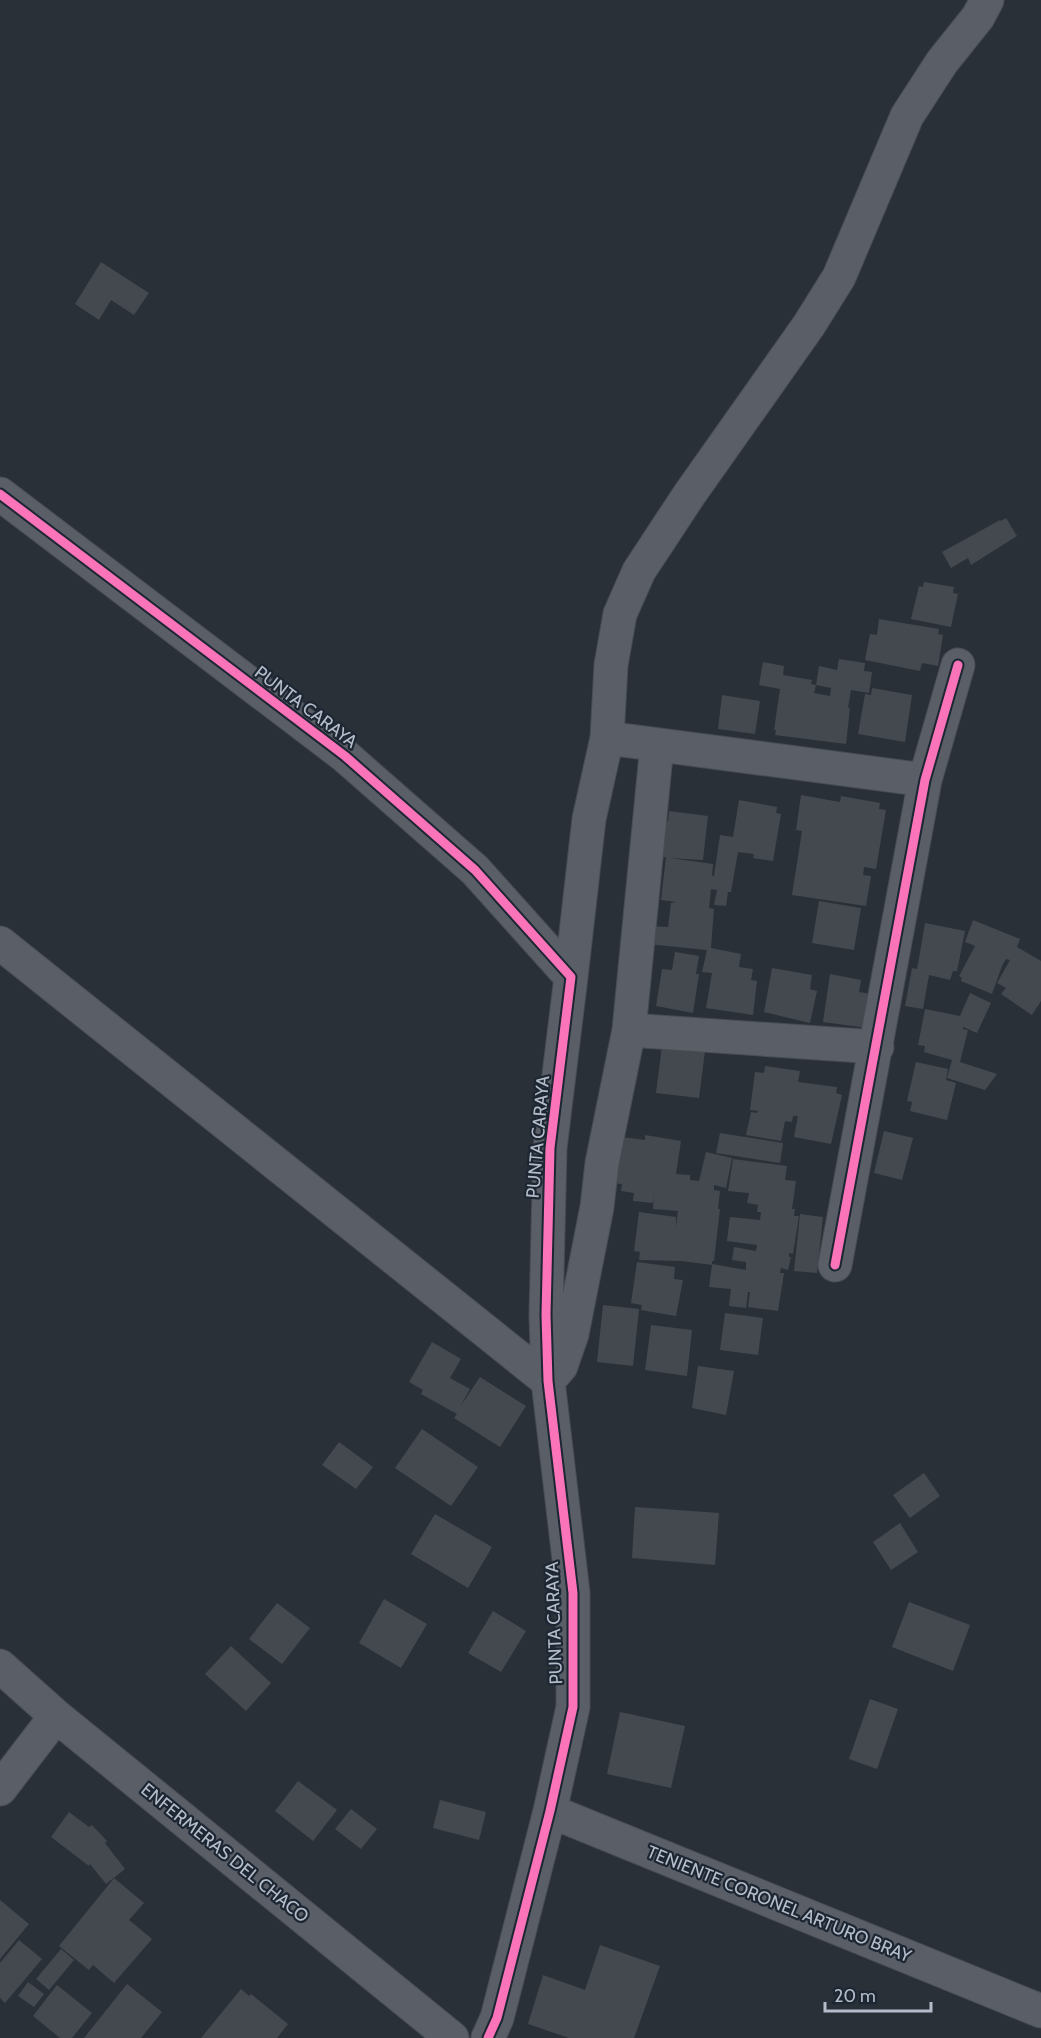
<svg xmlns="http://www.w3.org/2000/svg" width="1041" height="2038" font-family="Cabin,sans-serif">
	<rect width="100%" height="100%" fill="#2a3038"/>
	<path fill="#444950" fill-rule="evenodd" d="M101 262 149 293 134 315 111 300 99 320 75 304Z
		M1006 518 1017 536 971 565 968 558 951 568 942 552 1000 520 1001 521Z
		M924 582 954 587 953 593 958 594 951 627 911 619 919 586 923 587Z
		M879 619 939 629 938 634 943 635 938 666 922 663 920 671 865 660 870 634 877 635Z
		M839 659 865 663 864 671 872 672 869 693 851 690 848 708H850L846 744 775 735 776 730H774L780 689 759 685 763 662 784 666 783 675 812 680 811 684 816 685 819 666 837 670ZM816 685 831 688 830 696 814 693Z
		M872 688 912 695 905 742 858 734 865 694 871 695Z
		M722 695 760 701 755 734 718 729Z
		M801 795 840 802 841 796 880 803 879 809 886 810 876 869 864 867 863 875 871 876 866 906 792 895 802 831 796 830Z
		M739 800 777 807 776 813 781 814 773 861 753 858 754 854 738 852 731 892H728L726 906 714 905 717 890 711 889 709 908 714 909 711 948 741 954 739 967 753 969 751 980 757 981 753 1015 706 1008 712 973 702 972 707 950 647 944 649 926 668 927 671 903 676 902 661 900 666 857H658L660 821H668L669 811 708 816 703 860 670 858 713 864 712 876H714L720 835 733 837Z
		M819 901 861 908 854 950 812 943Z
		M973 920 1020 939 1017 947 1041 961V1001L1032 1015 1001 994 1006 988 997 983 1010 960 1006 959 1002 966 992 994 961 981 962 978 959 976 975 946 965 942Z
		M925 923 965 931 957 971H953L950 980 929 975 923 1009 905 1006 912 968 917 969 918 964Z
		M675 952 699 956 696 974H699L693 1013 656 1006 662 969 672 970Z
		M772 968 812 975 810 989 817 991 810 1023 764 1012Z
		M830 974 861 980 859 992 871 994 867 1028 823 1022Z
		M970 993 991 1003 977 1033 963 1027V1029L968 1030 960 1062 997 1074 985 1090 947 1078 952 1060 924 1052 925 1046 918 1045 925 1009 960 1016Z
		M662 1046 705 1051 699 1098 656 1093Z
		M916 1062 948 1069 946 1080 956 1083 947 1120 910 1111 912 1102 907 1101Z
		M765 1066 800 1071 798 1082 837 1087 836 1093 842 1095 831 1144 794 1137 798 1116H793L792 1122 785 1121 781 1141 746 1135 751 1112 757 1113 758 1111 750 1110 755 1072 764 1073Z
		M884 1131 913 1138 902 1180 874 1173Z
		M720 1133 783 1143 780 1163 716 1153Z
		M645 1135 681 1141 676 1174 690 1175V1180L699 1181 706 1152 732 1158 726 1188 714 1185V1190L720 1191 718 1209H720L714 1261H712V1264L746 1270V1262L732 1260 734 1247 756 1251 757 1245 727 1241 730 1217 760 1220 761 1212H757L758 1205 747 1203 749 1193 728 1191 733 1159 787 1166 785 1180 796 1181 792 1209H795L794 1216H799L793 1254 789 1253V1257H791L788 1270 781 1268 780 1273H784L778 1311 748 1307 750 1292H748L746 1308 729 1306 731 1289 709 1287 712 1265 682 1261 639 1260 640 1252 634 1251 639 1212 676 1217V1227L678 1211 653 1209 654 1194 653 1203 633 1201 634 1193 621 1191 622 1184 608 1183 614 1136 645 1140Z
		M800 1214 823 1217 817 1273 794 1271Z
		M637 1262 675 1267 674 1279 683 1280 676 1316 641 1310 642 1305 631 1303Z
		M603 1305 639 1309 633 1366 597 1362Z
		M725 1313 763 1318 758 1355 720 1350Z
		M651 1325 692 1330 687 1376 645 1370Z
		M432 1342 461 1359 450 1378 470 1389 460 1407 480 1377 526 1406 500 1447 454 1418 457 1414 421 1394 423 1390 409 1382Z
		M698 1366 734 1371 726 1415 692 1408Z
		M422 1429 478 1467 451 1506 395 1468Z
		M339 1442 373 1467 356 1489 322 1465Z
		M924 1473 940 1496 910 1518 893 1495Z
		M635 1507 719 1513 715 1565 632 1558Z
		M435 1514 492 1547 468 1588 411 1554Z
		M900 1523 918 1552 891 1570 873 1542Z
		M384 1599 427 1624 401 1668 359 1643Z
		M909 1602 970 1625 953 1671 892 1647Z
		M277 1603 310 1628 282 1664 249 1639Z
		M493 1611 526 1631 501 1672 468 1653Z
		M231 1646 271 1683 246 1711 205 1674Z
		M870 1699 898 1709 877 1769 849 1759Z
		M620 1712 685 1726 671 1788 607 1774Z
		M298 1781 337 1810 313 1841 275 1811Z
		M440 1800 486 1812 479 1840 433 1828Z
		M351 1809 377 1829 361 1849 335 1829Z
		M69 1812 89 1827 92 1825 107 1841 105 1843 125 1869 106 1884 90 1864 89 1866 51 1837Z
		M114 1878 144 1903 129 1920 152 1939 114 1983 93 1965 89 1970 59 1946Z
		M0 1900 29 1924 0 1959Z
		M19 1940 42 1959 5 2003 0 1998V1963Z
		M600 1945 660 1966 634 2038H569L528 2024 543 1975 585 1990Z
		M61 1949 74 1960 49 1990 36 1979Z
		M28 1982 44 1994 34 2007 18 1996Z
		M127 1984 162 2012 141 2038H84Z
		M57 1985 92 2013 72 2038H60L33 2016Z
		M241 1989 249 1996 251 1994 288 2024 277 2038H201Z"/>
	<g fill="none" stroke-linecap="round" stroke-linejoin="round">
		<g stroke="#484c53" stroke-width="35">
			<path id="minor" d="M0 494 345 756 475 870 571 977 550 1148 546 1315 548 1381 573 1593V1707L550 1811 497 2018 488 2038
				M607 738 925 780
				M657 745 629 1030 877 1047
				M0 943 548 1381 561 1366 572 1334 597 1207 602 1163 629 1030
				M571 977 589 819 607 738 611 665 620 614 639 571 689 495 809 325 839 277 907 116 942 62 978 17 987 0
				M835 1265 925 780 958 665
				M0 1666 56 1716 452 2038
				M0 1789 56 1716
				M550 1811 1041 2011"/>
		</g>
		<use href="#minor" stroke="#5a5e66" stroke-width="33"/>
		<g stroke="#1d2633" stroke-width="13">
			<path id="cycleway" d="M0 494 345 756 475 870 571 977 550 1148 546 1315 548 1381 573 1593V1707L550 1811 497 2018 488 2038
				M835 1265 925 780 958 665"/>
		</g>
		<use href="#cycleway" stroke="#fb73b8" stroke-width="9"/>
	</g>
	<g text-anchor="middle" stroke-width="4.5" stroke-linejoin="round" paint-order="stroke">
		<g font-size="18" fill="#b4bcc9" stroke="#1d2633">
			<text transform="translate(306 707) rotate(37)" y="6">PUNTA CARAYA</text>
			<text transform="translate(538 1137) rotate(-85)" y="6">PUNTA CARAYA</text>
			<text transform="translate(554 1623) rotate(-92)" y="6">PUNTA CARAYA</text>
			<text transform="translate(225 1853) rotate(39)" y="6">ENFERMERAS DEL CHACO</text>
			<text transform="translate(779 1904) rotate(22)" y="6">TENIENTE CORONEL ARTURO BRAY</text>
		</g>
	</g>
	<path d="M825 2002v9h106v-9" fill="none" stroke="#b4bcc9" stroke-width="3"/>
	<text x="834" y="2002" font-size="18" fill="#b4bcc9" stroke="#1d2633" stroke-width="4.5" paint-order="stroke">20 m</text>
</svg>
